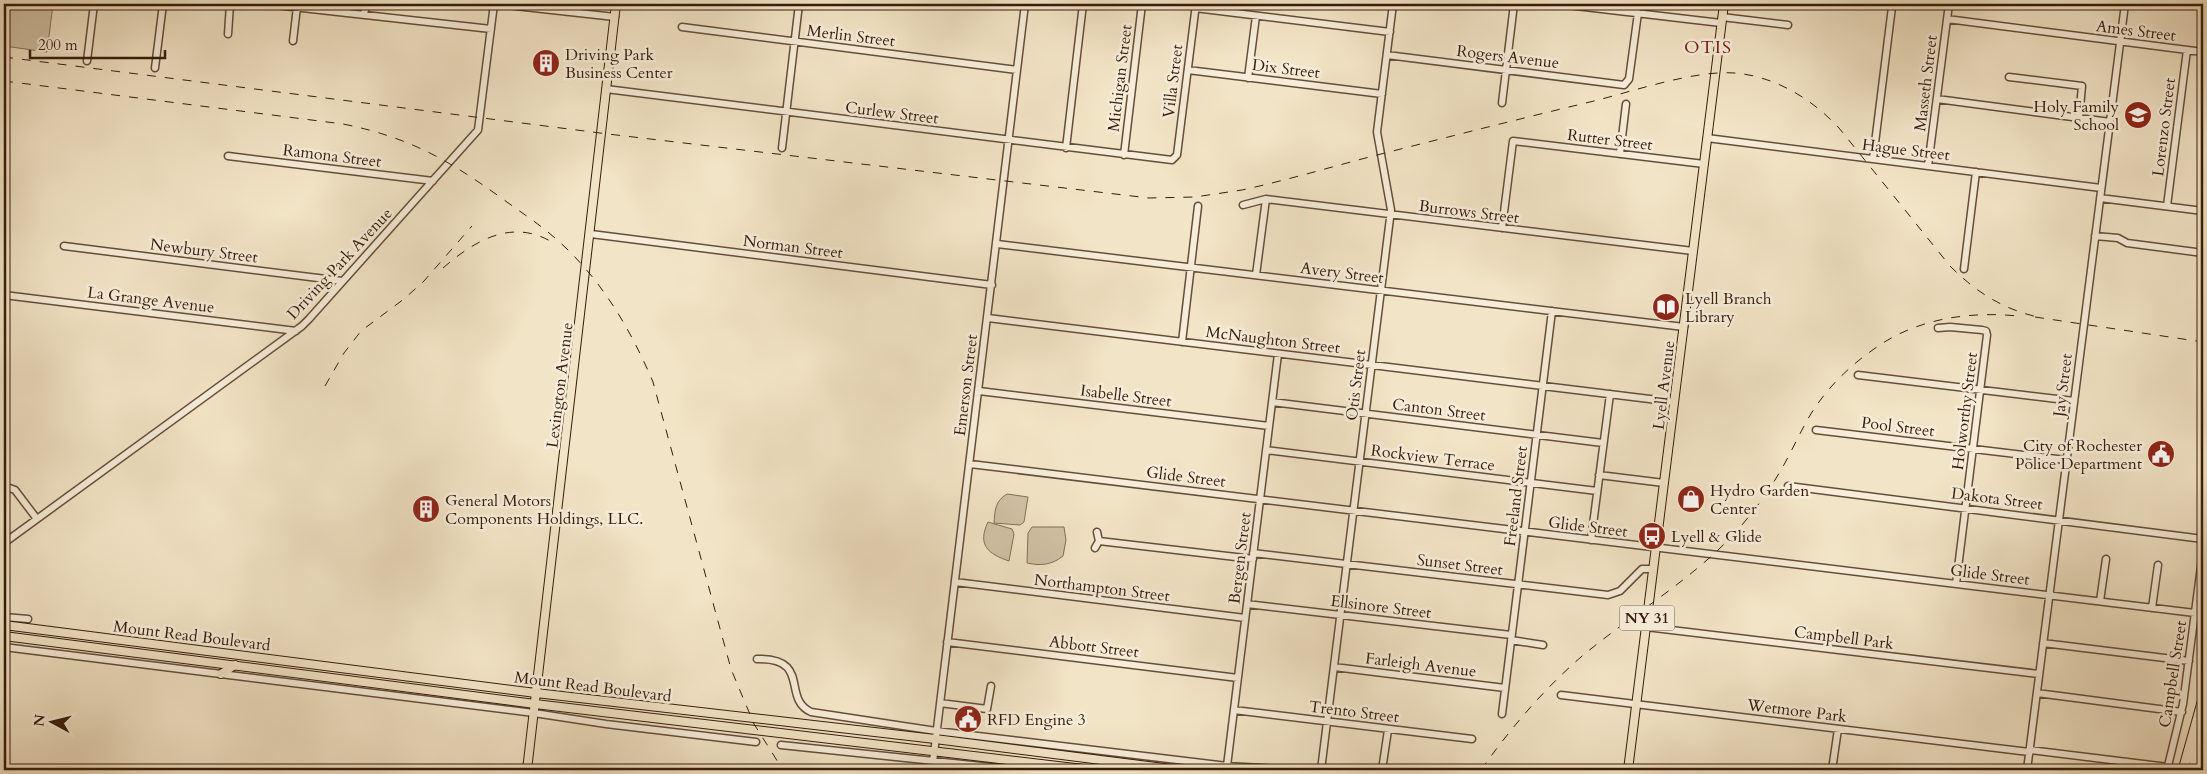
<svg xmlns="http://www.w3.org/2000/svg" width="2207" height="774" font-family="Cardo,serif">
	<rect width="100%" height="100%" fill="#f2e4c6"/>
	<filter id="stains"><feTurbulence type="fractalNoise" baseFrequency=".004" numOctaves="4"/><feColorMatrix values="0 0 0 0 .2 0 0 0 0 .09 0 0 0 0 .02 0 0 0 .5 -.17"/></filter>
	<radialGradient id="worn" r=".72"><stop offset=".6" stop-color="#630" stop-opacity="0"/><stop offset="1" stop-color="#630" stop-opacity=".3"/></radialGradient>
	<path fill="#d2c2a6" stroke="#846f58" d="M4 4H53L47 52 4 46Z
		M1007 494 1028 497 1024 522 1020 525 994 523C995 510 995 501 1007 494Z
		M988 522 1012 529 1014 534 1009 561C988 554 977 545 988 522Z
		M1032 527H1064L1066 540 1063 556C1052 565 1041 566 1027 563L1028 533Z"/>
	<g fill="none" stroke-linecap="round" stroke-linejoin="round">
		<g stroke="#654e39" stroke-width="9">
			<path id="minor" d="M266 4 491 29
				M496 4 615 17
				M1559 4 1721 23
				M1195 8 1390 32
				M364 15 366 4
				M1722 17 1788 25
				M1947 19 2203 52
				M682 27 1017 70
				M228 34 230 4
				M293 41 297 7
				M1387 55 1624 85 1629 79 1638 13
				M87 61 94 4
				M155 68 163 4
				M1188 70 1382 94
				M2009 77 2082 86 2079 118
				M1248 78 1256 16
				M606 89 1172 160 1177 155 1196 4
				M1937 99 2110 122
				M1502 103 1514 4
				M1707 138 2101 188
				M782 148 799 4
				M1066 148 1083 4
				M1620 154 1626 104
				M1124 155 1142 4
				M228 156 433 181
				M1873 159 1892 7
				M1928 166 1949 4
				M2100 198 2203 211
				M1243 205 1266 199 1693 251
				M2167 206 2187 50
				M1502 228 1513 141 1704 164
				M591 234 992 285
				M2095 236 2118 238 2127 243 2203 253
				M997 244 1684 327
				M64 246 342 281
				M1964 269 1976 172
				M1256 275 1266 199
				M4 295 296 331
				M988 318 1674 402
				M1938 328 1950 327 1982 330 1986 331 1987 335 1956 584
				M1182 342 1198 206
				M1858 375 2074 401
				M979 391 1269 426
				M1272 402 1603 443
				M1816 430 2066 460
				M1266 450 1597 491
				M970 464 2203 614
				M1599 475 1664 483
				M4 486 15 490 37 519
				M1788 486 2203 539
				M1591 540 1610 394
				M1099 541 1253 559
				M4 543 302 326 309 319 478 130 494 4
				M1095 548 1099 541 1097 532
				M1253 553 1608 595 1620 591 1642 569H1653
				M955 582 1245 618
				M2100 601 2106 559
				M1247 604 1511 635
				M2152 608 2158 565
				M4 617 28 619
				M1646 627 2039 674
				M1511 640 1543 645
				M947 642 1238 678
				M2043 643 2189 661
				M4 647 534 713 606 724 756 742
				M757 659C812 658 781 698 811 712L936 731 1227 766 1296 770
				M1334 667 1505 688
				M2037 693 2182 712
				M1561 695 2029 752
				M940 703 987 709 991 686
				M1234 710 1472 739
				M1502 714 1552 311
				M781 745 1020 770
				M2030 750 2168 767
				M1227 766 1278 354
				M1628 768 1645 770
				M932 770 1025 4
				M1321 770 1391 210 1377 132 1393 4
				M1382 770 1388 730
				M1832 770 1838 729
				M2027 770 2125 4
				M2167 770 2183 704 2203 551"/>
		</g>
		<g stroke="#361c0a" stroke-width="10">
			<path id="major" d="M4 625 536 693 935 739 1180 770
				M4 636 535 704 1092 770
				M221 674 235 665
				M527 770 616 4
				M1628 770 1724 4"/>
		</g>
		<g stroke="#361c0a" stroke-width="11">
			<path id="highway" d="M2183 770 2203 699
				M2193 770 2202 726"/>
		</g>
		<use href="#minor" stroke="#f7edda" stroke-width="6"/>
		<use href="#major" stroke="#f2e4c6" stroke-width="8"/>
		<use href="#highway" stroke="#f2e4c6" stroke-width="9"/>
		<path stroke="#361c0a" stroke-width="1" stroke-dasharray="9 9" stroke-linecap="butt" d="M4 57 608 134 1149 198 1195 197 1242 190C1288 180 1334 166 1381 154 1452 136 1523 118 1594 101 1634 91 1695 70 1734 73 1775 76 1812 99 1839 128L1950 266C1977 293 2004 310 2042 318
			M4 81 343 124C408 137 447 159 500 197 519 211 538 223 555 238 600 277 630 328 653 382L731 669 754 724 783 770
			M443 268C475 240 514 217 555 244
			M2035 317 2203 342
			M325 386 344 353 361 331 404 299 424 281 472 226
			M1481 770C1510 729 1543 690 1581 657 1631 615 1689 582 1734 534 1754 512 1772 487 1786 461 1794 446 1801 431 1809 417 1825 390 1848 367 1874 349 1915 319 1968 311 2018 316"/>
	</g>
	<defs>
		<g id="building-disc" transform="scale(1.4375)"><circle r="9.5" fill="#8f2418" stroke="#f7edda"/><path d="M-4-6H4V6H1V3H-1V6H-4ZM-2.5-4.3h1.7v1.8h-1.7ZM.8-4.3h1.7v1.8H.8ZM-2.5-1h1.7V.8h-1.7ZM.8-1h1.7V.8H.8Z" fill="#fff"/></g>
		<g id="school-disc" transform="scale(1.4375)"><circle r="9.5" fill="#8f2418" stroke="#f7edda"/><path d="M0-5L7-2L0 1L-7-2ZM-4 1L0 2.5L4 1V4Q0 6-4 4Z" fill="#fff"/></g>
		<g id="library-disc" transform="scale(1.4375)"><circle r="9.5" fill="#8f2418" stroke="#f7edda"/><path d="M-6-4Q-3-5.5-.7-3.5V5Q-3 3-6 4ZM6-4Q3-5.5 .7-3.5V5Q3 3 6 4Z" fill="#fff"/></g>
		<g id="civic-disc" transform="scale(1.4375)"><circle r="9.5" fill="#8f2418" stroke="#f7edda"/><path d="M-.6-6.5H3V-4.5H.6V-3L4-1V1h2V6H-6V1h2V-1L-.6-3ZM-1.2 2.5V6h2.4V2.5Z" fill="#fff"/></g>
		<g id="shop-disc" transform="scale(1.4375)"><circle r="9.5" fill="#8f2418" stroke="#f7edda"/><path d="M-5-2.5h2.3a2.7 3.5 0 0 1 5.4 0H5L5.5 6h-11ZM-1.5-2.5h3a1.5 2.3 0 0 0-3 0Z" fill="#fff"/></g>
		<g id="bus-disc" transform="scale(1.4375)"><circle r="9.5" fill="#8f2418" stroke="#f7edda"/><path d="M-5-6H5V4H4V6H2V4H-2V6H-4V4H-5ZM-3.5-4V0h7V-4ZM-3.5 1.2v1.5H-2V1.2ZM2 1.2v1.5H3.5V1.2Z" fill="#fff"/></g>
	</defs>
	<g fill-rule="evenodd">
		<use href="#building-disc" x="546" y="63"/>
		<use href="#school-disc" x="2138" y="115"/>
		<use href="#library-disc" x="1666" y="307"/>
		<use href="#civic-disc" x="2161" y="454"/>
		<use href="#shop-disc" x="1691" y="499"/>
		<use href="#building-disc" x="426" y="509"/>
		<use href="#bus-disc" x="1652" y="536"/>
		<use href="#civic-disc" x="968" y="719"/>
	</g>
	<g text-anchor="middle" stroke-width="5" stroke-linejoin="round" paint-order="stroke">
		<rect fill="#f7edda" stroke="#705b48" stroke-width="1" x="1619.5" y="605.5" width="55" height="25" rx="4"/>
		<g font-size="15" font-weight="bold" fill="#361c0a">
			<text x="1647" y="623">NY 31</text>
		</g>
		<g font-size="16" fill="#361c0a" stroke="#f7edda">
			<text transform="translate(2136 30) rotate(7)" y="6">Ames Street</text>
			<text transform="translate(851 35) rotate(7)" y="6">Merlin Street</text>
			<text transform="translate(1508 56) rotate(7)" y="6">Rogers Avenue</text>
			<text transform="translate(1286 68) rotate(7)" y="6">Dix Street</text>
			<text transform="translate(1119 78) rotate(-83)" y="6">Michigan Street</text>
			<text transform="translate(1172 81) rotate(-83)" y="6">Villa Street</text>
			<text transform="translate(1925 83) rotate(-83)" y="6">Masseth Street</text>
			<text transform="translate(892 112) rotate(7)" y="6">Curlew Street</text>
			<text transform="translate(2163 127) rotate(-83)" y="6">Lorenzo Street</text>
			<text transform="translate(1610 139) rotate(7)" y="6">Rutter Street</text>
			<text transform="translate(1906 149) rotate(7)" y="6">Hague Street</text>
			<text transform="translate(332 155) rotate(7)" y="6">Ramona Street</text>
			<text transform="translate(1469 211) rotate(7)" y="6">Burrows Street</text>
			<text transform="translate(793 246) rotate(7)" y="6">Norman Street</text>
			<text transform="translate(204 250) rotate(7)" y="6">Newbury Street</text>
			<text transform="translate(339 263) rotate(-47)" y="6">Driving Park Avenue</text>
			<text transform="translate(1342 272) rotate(7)" y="6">Avery Street</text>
			<text transform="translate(151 299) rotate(7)" y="6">La Grange Avenue</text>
			<text transform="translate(1273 339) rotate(7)" y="6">McNaughton Street</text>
			<text transform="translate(559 385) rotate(-83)" y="6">Lexington Avenue</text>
			<text transform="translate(965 385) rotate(-83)" y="6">Emerson Street</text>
			<text transform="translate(1355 385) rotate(-83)" y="6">Otis Street</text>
			<text transform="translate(1663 385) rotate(-83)" y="6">Lyell Avenue</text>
			<text transform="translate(2062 385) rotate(-83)" y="6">Jay Street</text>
			<text transform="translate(1126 395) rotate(7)" y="6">Isabelle Street</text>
			<text transform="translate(1439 409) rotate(7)" y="6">Canton Street</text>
			<text transform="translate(1964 411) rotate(-83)" y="6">Holworthy Street</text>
			<text transform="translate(1898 426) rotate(7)" y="6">Pool Street</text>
			<text transform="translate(1433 457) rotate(7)" y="6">Rockview Terrace</text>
			<text transform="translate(1186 476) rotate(7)" y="6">Glide Street</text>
			<text transform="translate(1515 496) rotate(-83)" y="6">Freeland Street</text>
			<text transform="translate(1997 498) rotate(7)" y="6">Dakota Street</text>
			<text transform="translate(1588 526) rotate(7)" y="6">Glide Street</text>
			<text transform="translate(1239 558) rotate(-83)" y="6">Bergen Street</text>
			<text transform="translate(1460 564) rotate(7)" y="6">Sunset Street</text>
			<text transform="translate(1990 574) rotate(7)" y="6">Glide Street</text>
			<text transform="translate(1102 587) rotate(7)" y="6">Northampton Street</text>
			<text transform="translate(1381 606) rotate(7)" y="6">Ellsinore Street</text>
			<text transform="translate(192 635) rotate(7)" y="6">Mount Read Boulevard</text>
			<text transform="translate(1844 637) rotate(7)" y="6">Campbell Park</text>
			<text transform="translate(1094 646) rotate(7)" y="6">Abbott Street</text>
			<text transform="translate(1421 664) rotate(7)" y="6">Farleigh Avenue</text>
			<text transform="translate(2172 674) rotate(-81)" y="6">Campbell Street</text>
			<text transform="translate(593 686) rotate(7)" y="6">Mount Read Boulevard</text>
			<text transform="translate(1797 710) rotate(7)" y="6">Wetmore Park</text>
			<text transform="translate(1354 711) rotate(7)" y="6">Trento Street</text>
		</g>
		<g font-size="16" fill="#361c0a" stroke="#f7edda" text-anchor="start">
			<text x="565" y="60">Driving Park<tspan x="565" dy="18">Business Center</tspan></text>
			<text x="2119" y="112" text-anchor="end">Holy Family<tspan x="2119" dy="18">School</tspan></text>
			<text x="1685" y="304">Lyell Branch<tspan x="1685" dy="18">Library</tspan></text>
			<text x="2142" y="451" text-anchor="end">City of Rochester<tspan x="2142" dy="18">Police Department</tspan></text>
			<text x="1710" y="496">Hydro Garden<tspan x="1710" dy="18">Center</tspan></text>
			<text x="445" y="506">General Motors<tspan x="445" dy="18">Components Holdings, LLC.</tspan></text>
			<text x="1671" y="542">Lyell &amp; Glide</text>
			<text x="987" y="725">RFD Engine 3</text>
		</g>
		<g font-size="18" letter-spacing="1" fill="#7a1f14" stroke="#f7edda">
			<text x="1708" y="53">OTIS</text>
		</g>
	</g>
	<rect width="2207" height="774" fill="none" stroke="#f2e4c6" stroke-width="20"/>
	<rect x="5" y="5" width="2197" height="764" fill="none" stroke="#361c0a" stroke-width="2.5"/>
	<rect x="10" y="10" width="2187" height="754" fill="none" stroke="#361c0a"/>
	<g transform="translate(52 722) rotate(277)" stroke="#f7edda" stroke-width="4" paint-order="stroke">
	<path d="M0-4L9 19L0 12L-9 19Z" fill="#361c0a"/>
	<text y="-8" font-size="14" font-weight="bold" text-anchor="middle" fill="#361c0a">N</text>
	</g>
	<path d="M30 50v8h135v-8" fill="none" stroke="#361c0a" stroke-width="2.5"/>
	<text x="38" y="50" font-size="15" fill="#361c0a" stroke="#f7edda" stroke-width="4" paint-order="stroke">200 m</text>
	<rect width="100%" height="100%" filter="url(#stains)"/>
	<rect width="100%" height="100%" fill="url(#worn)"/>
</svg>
